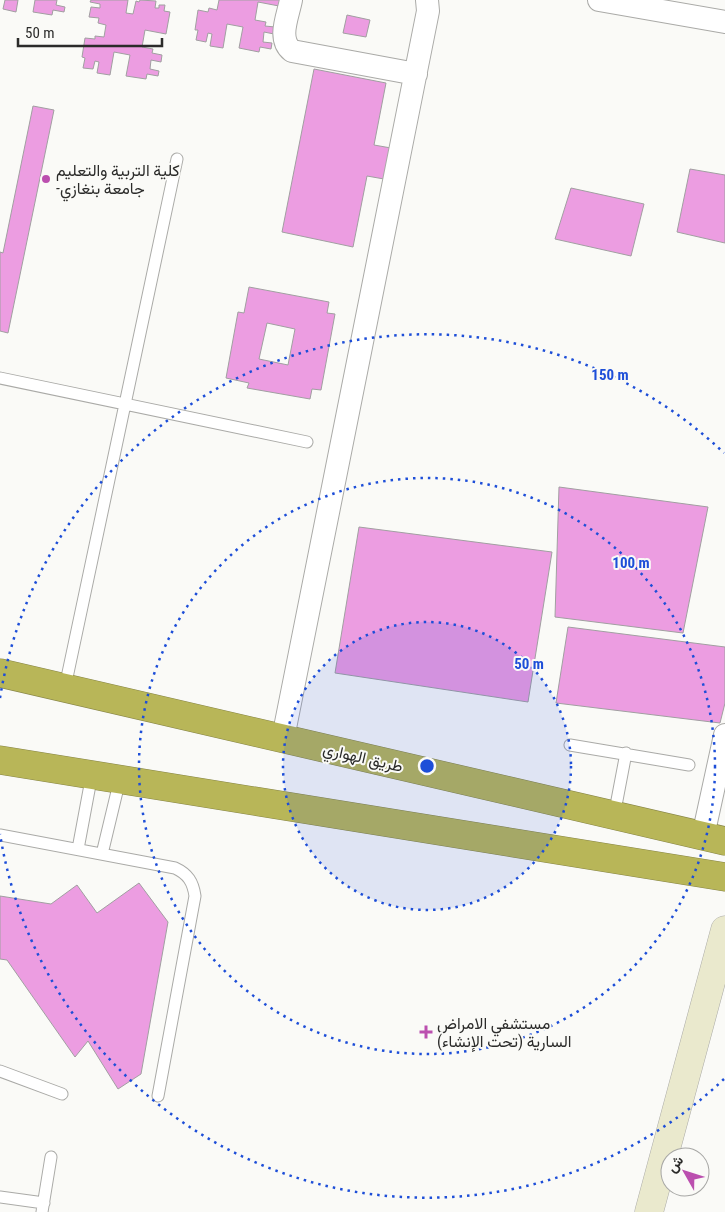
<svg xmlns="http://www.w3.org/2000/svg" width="725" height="1212" font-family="'Roboto Condensed',Vazirmatn,sans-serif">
	<rect width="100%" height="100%" fill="#fafaf7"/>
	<path fill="#ec9de1" stroke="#a19fa1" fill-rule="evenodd" d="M5 0H18L16 12 3 9Z
		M35 0H57L56 5 65 7 64 12 53 10 52 15 33 12Z
		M91 0H128L126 13 133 14 136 1 139 2 140 0 156 1 155 8H159V5H165L164 11 170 12 166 34 145 30 142 47 153 49 152 53 162 55 161 62 151 60 150 69 159 71 158 76 147 74 146 79 126 76 130 55 114 52 110 75 97 73 99 62 95 61 93 69 83 68 85 58 82 57 85 38 95 39V36L104 37 106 25 98 23 99 18 89 17 91 7 100 8V4L90 2Z
		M219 0H280L279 6 258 2 255 20 266 22 265 26 275 27 274 34 264 32 263 42 272 43 271 49 260 47 259 52 239 48 243 27 227 24 223 48 210 46 212 34 208 33 206 42 196 40 198 30H195L198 10 208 12 209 8 217 10Z
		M347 15 370 20 366 37 343 33Z
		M314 69 386 83 374 145 391 148 384 179 367 176 353 247 282 232Z
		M33 106 54 110 8 333 0 331V252L3 253Z
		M690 169 725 175V243L677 232Z
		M571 188 644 204 631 256 555 239Z
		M249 287 329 302 327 313 335 314 321 390 312 389 310 399 247 388 249 383 226 378 238 312 244 313ZM267 323 295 329 288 365 259 359Z
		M559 487 708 507 683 633 555 617Z
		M359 527 552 552 528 702 335 673Z
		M568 627 725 647V703L720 723 556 703Z
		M139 883 168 922 141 1074 118 1089 88 1041 75 1057 7 960 0 959V896L51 904 77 885 97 913Z"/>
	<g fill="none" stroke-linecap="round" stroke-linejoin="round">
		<g stroke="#aaaaa7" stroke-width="13">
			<path id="lane" d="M0 378 307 442
				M65 687 177 159
				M570 745 689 765
				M614 816 626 753
				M0 835 175 868C188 874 193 882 195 896L158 1096
				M78 849 92 774
				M102 854 120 779
				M0 1071 62 1094
				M0 1197 44 1203
				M42 1212 51 1157"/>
		</g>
		<g stroke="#aaaaa7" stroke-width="24">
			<path id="street" d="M291 0C288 16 277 39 292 51L416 74
				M599 0 725 22
				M283 738 428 11 427 0
				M703 836 725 735"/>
		</g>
		<g stroke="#aaaaa7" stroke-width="29">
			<path id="secondary" d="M649 1212 725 930"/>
		</g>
		<g stroke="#878548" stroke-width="29">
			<path id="highway" d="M0 673 725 841
				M0 760 725 877"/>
		</g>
		<use href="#lane" stroke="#fff" stroke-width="11"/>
		<use href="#street" stroke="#fff" stroke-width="22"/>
		<use href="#secondary" stroke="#eae9cd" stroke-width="28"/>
		<use href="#highway" stroke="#b8b658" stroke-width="28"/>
	</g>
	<circle cx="427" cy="766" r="144" fill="#1d4ed8" fill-opacity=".12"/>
	<g fill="none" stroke="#1d4ed8" stroke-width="2.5" stroke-dasharray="2.5 5">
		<circle cx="427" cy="766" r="144"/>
		<circle cx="427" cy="766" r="288"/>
		<path d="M724 1079A432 432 0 0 1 0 834M0 698A432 432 0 0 1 724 453"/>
	</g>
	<g fill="#bb4faf" stroke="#fafaf7" stroke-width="2">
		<circle cx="46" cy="179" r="5"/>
		<path d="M423.5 1024.5h5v5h5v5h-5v5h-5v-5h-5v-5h5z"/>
	</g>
	<g text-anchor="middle" stroke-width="4" stroke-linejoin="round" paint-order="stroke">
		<g font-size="16" fill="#2b2b2a" stroke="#fafaf7" text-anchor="start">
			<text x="56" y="176">كلية التربية والتعليم<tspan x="56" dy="18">-جامعة بنغازي</tspan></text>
			<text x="437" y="1029">مستشفي الامراض<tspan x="437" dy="18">السارية (تحت الإنشاء)</tspan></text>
		</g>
		<g font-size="16" fill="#2b2b2a" stroke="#fafaf7">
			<text transform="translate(363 757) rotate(13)" y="6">طريق الهواري</text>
		</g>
	</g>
	<circle cx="427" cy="766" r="8" fill="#1d4ed8" stroke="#fafaf7" stroke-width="2.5"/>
	<g font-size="15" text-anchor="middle" font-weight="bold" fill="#1d4ed8" stroke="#fafaf7" stroke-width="4" stroke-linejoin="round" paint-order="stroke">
		<text x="610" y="380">150 m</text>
		<text x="631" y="568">100 m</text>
		<text x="529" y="669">50 m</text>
	</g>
	<g transform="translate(685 1172) rotate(309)"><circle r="24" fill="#fafaf7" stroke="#a7a7a5"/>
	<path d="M0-4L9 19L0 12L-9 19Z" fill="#bb4faf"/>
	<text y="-8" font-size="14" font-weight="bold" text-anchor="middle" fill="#2b2b2a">ش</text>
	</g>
	<path d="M18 38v8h144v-8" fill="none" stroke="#2b2b2a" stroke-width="2.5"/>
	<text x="25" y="38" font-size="15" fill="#2b2b2a" stroke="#fafaf7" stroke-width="4" paint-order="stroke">50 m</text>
</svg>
